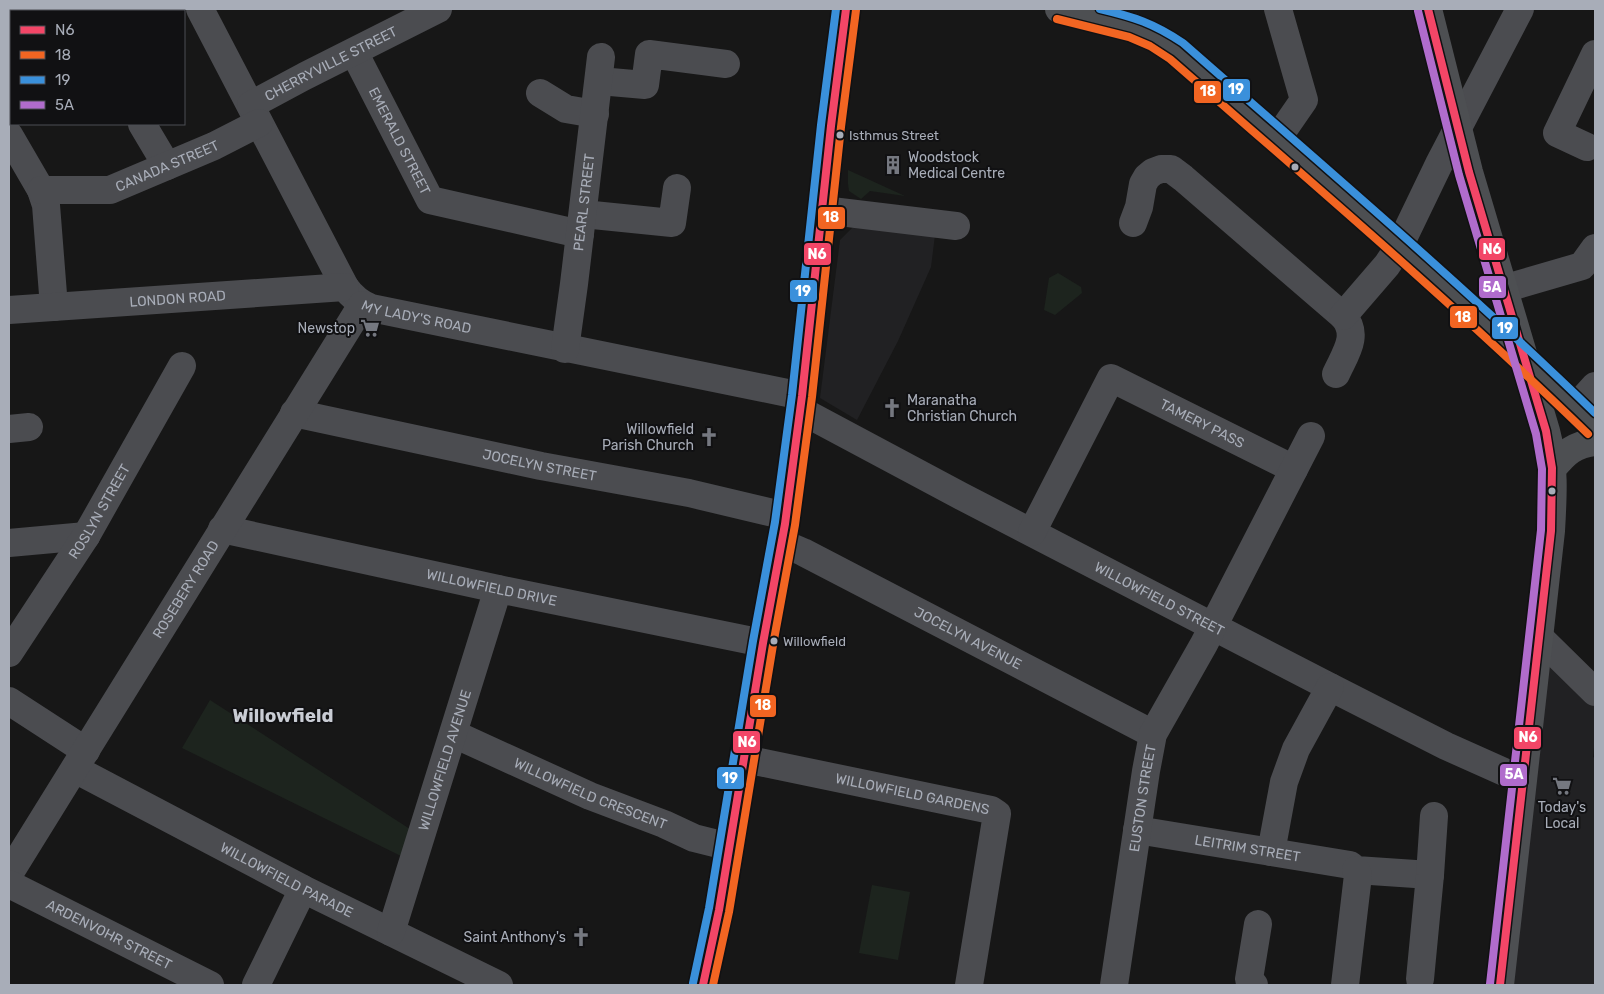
<svg xmlns="http://www.w3.org/2000/svg" width="1604" height="994" font-family="Rubik,sans-serif">
	<rect width="100%" height="100%" fill="#171717"/>
	<path fill="#212123" d="M854 226 935 235 931 267 898 341 857 420 820 398 840 240Z
		M1549 663 1595 707V739L1593 757 1595 758V985H1510Z"/>
	<path fill="#1d241e" d="M848 170 905 196 870 191 861 199 849 191 848 184Z
		M1058 273 1081 287 1082 293 1055 315 1044 310 1049 278Z
		M210 700 413 831 403 857 182 748Z
		M872 885 910 892 898 960 859 953Z"/>
	<g fill="none" stroke-linecap="round" stroke-linejoin="round">
		<g stroke="#4b4c50" stroke-width="28">
			<path d="M75 9 76 11"/>
			<path id="s1" d="M200 9 345 287C352 297 359 303 371 308L802 396"/>
			<path id="s2" d="M354 52 430 200 580 234"/>
			<path d="M599 81 645 85 649 54 726 64"/>
			<path d="M540 93 566 109 595 114"/>
			<path id="s3" d="M251 105 305 76 438 9"/>
			<path d="M142 124 167 166"/>
			<path d="M9 135 41 190 46 205 54 307"/>
			<path d="M1277 139 1304 100 1278 9"/>
			<path d="M1587 147 1557 133 1595 54"/>
			<path id="s4" d="M41 190H110L214 146 259 123"/>
			<path d="M823 210 956 226"/>
			<path d="M583 214 672 223 677 188"/>
			<path d="M1133 223 1139 207 1143 184 1147 177 1153 172 1161 169H1171L1183 178 1343 316C1360 335 1345 354 1336 374"/>
			<path d="M1503 289 1582 266 1595 248"/>
			<path id="s5" d="M9 310 345 287"/>
			<path d="M1343 316 1387 265 1399 247 1439 164 1520 9"/>
			<path id="s6" d="M565 349 574 284 601 57"/>
			<path d="M1575 408 1595 386"/>
			<path id="s7" d="M800 410 961 496 1330 687 1446 746 1522 780"/>
			<path id="s8" d="M294 413 541 466 689 493 786 516"/>
			<path d="M9 429 29 427"/>
			<path id="s9" d="M222 529 498 589 763 643"/>
			<path id="s10" d="M1032 532 1111 378 1294 469"/>
			<path d="M9 543 86 536"/>
			<path id="s11" d="M782 543 803 552 1153 734"/>
			<path d="M1539 637 1595 692"/>
			<path id="s12" d="M9 653 86 536 182 366"/>
			<path d="M9 701 86 751"/>
			<path id="s13" d="M454 734 590 796 664 824 694 838 730 847"/>
			<path id="s14" d="M745 759 991 810 997 814 969 985"/>
			<path id="s15" d="M75 769 303 889 499 985"/>
			<path id="s16" d="M1137 830 1350 865 1356 870 1430 875"/>
			<path d="M1271 852 1284 782 1296 749 1330 687"/>
			<path id="s17" d="M9 874 362 305"/>
			<path id="s18" d="M9 884 210 985"/>
			<path id="s19" d="M391 932 498 589"/>
			<path d="M1420 979 1430 875 1434 816"/>
			<path d="M256 985 303 889"/>
			<path d="M703 985 719 910 745 759 763 643 785 524 802 396 831 126 846 9"/>
			<path id="s20" d="M1114 985 1146 771 1153 734 1204 644 1311 436"/>
			<path d="M1254 985 1249 979 1258 924"/>
			<path d="M1345 985 1358 875 1356 870"/>
		</g>
		<path stroke="#4d4f52" stroke-width="28" d="M1059 9 1132 27 1155 37 1176 51 1458 298 1523 357 1595 427
			M1428 9 1469 172 1546 431C1555 464 1553 497 1551 531L1500 985
			M1553 468C1566 452 1574 445 1595 442"/>
		<g stroke="#111113" stroke-width="11">
			<path id="bus-1" d="M1428 9 1469 172 1546 431 1552 468 1551 531 1500 985
				M703 985 719 910 763 643 785 524 802 396 831 126 846 9"/>
		</g>
		<g stroke="#111113" stroke-width="11">
			<path id="bus-2" d="M1057 19 1129 37 1150 46 1170 59C1311 182 1454 304 1588 434
				M713 985 729 912 773 645 795 525 812 397 841 127 856 10"/>
		</g>
		<g stroke="#111113" stroke-width="11">
			<path id="bus-3" d="M1100 9C1134 17 1153 23 1183 43 1322 165 1463 285 1595 413
				M693 983 709 908 753 641 775 522 792 395 821 125 836 9"/>
		</g>
		<g stroke="#111113" stroke-width="11">
			<path id="bus-4" d="M1418 11 1459 175 1536 434 1542 469 1541 530 1490 984"/>
		</g>
		<use href="#bus-1" stroke="#f34667" stroke-width="8"/>
		<use href="#bus-2" stroke="#f26522" stroke-width="8"/>
		<use href="#bus-3" stroke="#3a90db" stroke-width="8"/>
		<use href="#bus-4" stroke="#b06ccc" stroke-width="8"/>
	</g>
	<defs>
		<g id="building-bare" transform="scale(1.5)"><path d="M-4-6H4V6H1V3H-1V6H-4ZM-2.5-4.3h1.7v1.8h-1.7ZM.8-4.3h1.7v1.8H.8ZM-2.5-1h1.7V.8h-1.7ZM.8-1h1.7V.8H.8Z" fill="#757880" stroke="#111113" stroke-width="2.5" paint-order="stroke"/></g>
		<g id="supermarket-bare" transform="scale(1.5)"><path d="M-6-5.5h2.5l.6 2H6L4.5 2H-2.5L-4.4-4H-6ZM-1.5 3.2a1.3 1.3 0 1 0 .1 0ZM3 3.2a1.3 1.3 0 1 0 .1 0Z" fill="#757880" stroke="#111113" stroke-width="2.5" paint-order="stroke"/></g>
		<g id="church-bare" transform="scale(1.5)"><path d="M-1.2-6h2.4v3.5h3.3v2.4h-3.3V6h-2.4V-.1h-3.3v-2.4h3.3Z" fill="#757880" stroke="#111113" stroke-width="2.5" paint-order="stroke"/></g>
	</defs>
	<g fill-rule="evenodd">
		<use href="#building-bare" x="893" y="165"/>
		<use href="#supermarket-bare" x="370" y="328"/>
		<use href="#church-bare" x="892" y="408"/>
		<use href="#church-bare" x="709" y="437"/>
		<use href="#supermarket-bare" x="1562" y="786"/>
		<use href="#church-bare" x="581" y="937"/>
	</g>
	<g fill="#a8adb8" stroke="#111113" stroke-width="2">
		<circle cx="840" cy="135" r="4.5"/>
		<circle cx="1295" cy="167" r="4.5"/>
		<circle cx="1552" cy="491" r="4.5"/>
		<circle cx="774" cy="641" r="4.5"/>
	</g>
	<g text-anchor="middle" stroke-width="4" stroke-linejoin="round" paint-order="stroke">
		<g font-size="13" fill="#a8adb8" stroke="#111113" text-anchor="start">
			<text x="849" y="140">Isthmus Street</text>
			<text x="783" y="646">Willowfield</text>
		</g>
		<g font-size="14" fill="#a8adb8" stroke="#111113">
			<text dy="5" stroke="none"><textPath href="#s3" startOffset="90">CHERRYVILLE STREET</textPath></text>
			<text dy="5" stroke="none"><textPath href="#s2" startOffset="100">EMERALD STREET</textPath></text>
			<text dy="5" stroke="none"><textPath href="#s4" startOffset="131">CANADA STREET</textPath></text>
			<text dy="5" stroke="none"><textPath href="#s6" startOffset="148">PEARL STREET</textPath></text>
			<text dy="5" stroke="none"><textPath href="#s5" startOffset="169">LONDON ROAD</textPath></text>
			<text dy="5" stroke="none"><textPath href="#s1" startOffset="394">MY LADY'S ROAD</textPath></text>
			<text dy="5" stroke="none"><textPath href="#s10" startOffset="275">TAMERY PASS</textPath></text>
			<text dy="5" stroke="none"><textPath href="#s8" startOffset="251">JOCELYN STREET</textPath></text>
			<text dy="5" stroke="none"><textPath href="#s12" startOffset="168">ROSLYN STREET</textPath></text>
			<text dy="5" stroke="none"><textPath href="#s9" startOffset="276">WILLOWFIELD DRIVE</textPath></text>
			<text dy="5" stroke="none"><textPath href="#s17" startOffset="335">ROSEBERY ROAD</textPath></text>
			<text dy="5" stroke="none"><textPath href="#s7" startOffset="406">WILLOWFIELD STREET</textPath></text>
			<text dy="5" stroke="none"><textPath href="#s11" startOffset="209">JOCELYN AVENUE</textPath></text>
			<text dy="5" stroke="none"><textPath href="#s19" startOffset="180">WILLOWFIELD AVENUE</textPath></text>
			<text dy="5" stroke="none"><textPath href="#s13" startOffset="149">WILLOWFIELD CRESCENT</textPath></text>
			<text dy="5" stroke="none"><textPath href="#s14" startOffset="171">WILLOWFIELD GARDENS</textPath></text>
			<text dy="5" stroke="none"><textPath href="#s20" startOffset="189">EUSTON STREET</textPath></text>
			<text dy="5" stroke="none"><textPath href="#s16" startOffset="112">LEITRIM STREET</textPath></text>
			<text dy="5" stroke="none"><textPath href="#s15" startOffset="239">WILLOWFIELD PARADE</textPath></text>
			<text dy="5" stroke="none"><textPath href="#s18" startOffset="112">ARDENVOHR STREET</textPath></text>
		</g>
		<g font-size="14" fill="#a8adb8" stroke="#111113" text-anchor="end">
			<text x="908" y="162" text-anchor="start">Woodstock<tspan x="908" dy="16">Medical Centre</tspan></text>
			<text x="355" y="333">Newstop</text>
			<text x="907" y="405" text-anchor="start">Maranatha<tspan x="907" dy="16">Christian Church</tspan></text>
			<text x="694" y="434">Willowfield<tspan x="694" dy="16">Parish Church</tspan></text>
			<text x="1562" y="812" text-anchor="middle">Today's<tspan x="1562" dy="16">Local</tspan></text>
			<text x="566" y="942">Saint Anthony's</text>
		</g>
		<g font-size="19" font-weight="bold" fill="#c9ccd4" stroke="#111113">
			<text x="283" y="722">Willowfield</text>
		</g>
	</g>
	<g stroke="#111113" stroke-width="2">
		<rect x="1222" y="78" width="29" height="24" rx="5" fill="#3a90db"/>
		<rect x="1193" y="80" width="29" height="24" rx="5" fill="#f26522"/>
		<rect x="817" y="206" width="29" height="24" rx="5" fill="#f26522"/>
		<rect x="1478" y="237" width="28" height="24" rx="5" fill="#f34667"/>
		<rect x="803" y="242" width="29" height="24" rx="5" fill="#f34667"/>
		<rect x="1478" y="275" width="29" height="24" rx="5" fill="#b06ccc"/>
		<rect x="789" y="279" width="29" height="24" rx="5" fill="#3a90db"/>
		<rect x="1449" y="305" width="29" height="24" rx="5" fill="#f26522"/>
		<rect x="1491" y="316" width="28" height="24" rx="5" fill="#3a90db"/>
		<rect x="749" y="694" width="28" height="24" rx="5" fill="#f26522"/>
		<rect x="1513" y="726" width="29" height="24" rx="5" fill="#f34667"/>
		<rect x="732" y="730" width="29" height="24" rx="5" fill="#f34667"/>
		<rect x="1499" y="763" width="29" height="24" rx="5" fill="#b06ccc"/>
		<rect x="716" y="766" width="29" height="24" rx="5" fill="#3a90db"/>
	</g>
	<g font-size="14" text-anchor="middle" font-weight="bold" fill="#fff">
		<text x="1236" y="94">19</text>
		<text x="1208" y="96">18</text>
		<text x="831" y="222">18</text>
		<text x="1492" y="254">N6</text>
		<text x="817" y="259">N6</text>
		<text x="1492" y="292">5A</text>
		<text x="803" y="296">19</text>
		<text x="1463" y="322">18</text>
		<text x="1505" y="333">19</text>
		<text x="763" y="710">18</text>
		<text x="1528" y="742">N6</text>
		<text x="747" y="747">N6</text>
		<text x="1514" y="779">5A</text>
		<text x="730" y="783">19</text>
	</g>
	<rect width="1604" height="994" fill="none" stroke="#a8adb8" stroke-width="20"/>
	<rect x="10" y="10" width="175" height="115" fill="#111113" stroke="#4d4f55"/>
	<rect x="20" y="26" width="25" height="8" fill="#f34667" stroke="#4d4f55"/>
	<text x="55" y="35" font-size="15" fill="#a8adb8">N6</text>
	<rect x="20" y="51" width="25" height="8" fill="#f26522" stroke="#4d4f55"/>
	<text x="55" y="60" font-size="15" fill="#a8adb8">18</text>
	<rect x="20" y="76" width="25" height="8" fill="#3a90db" stroke="#4d4f55"/>
	<text x="55" y="85" font-size="15" fill="#a8adb8">19</text>
	<rect x="20" y="101" width="25" height="8" fill="#b06ccc" stroke="#4d4f55"/>
	<text x="55" y="110" font-size="15" fill="#a8adb8">5A</text>
</svg>
